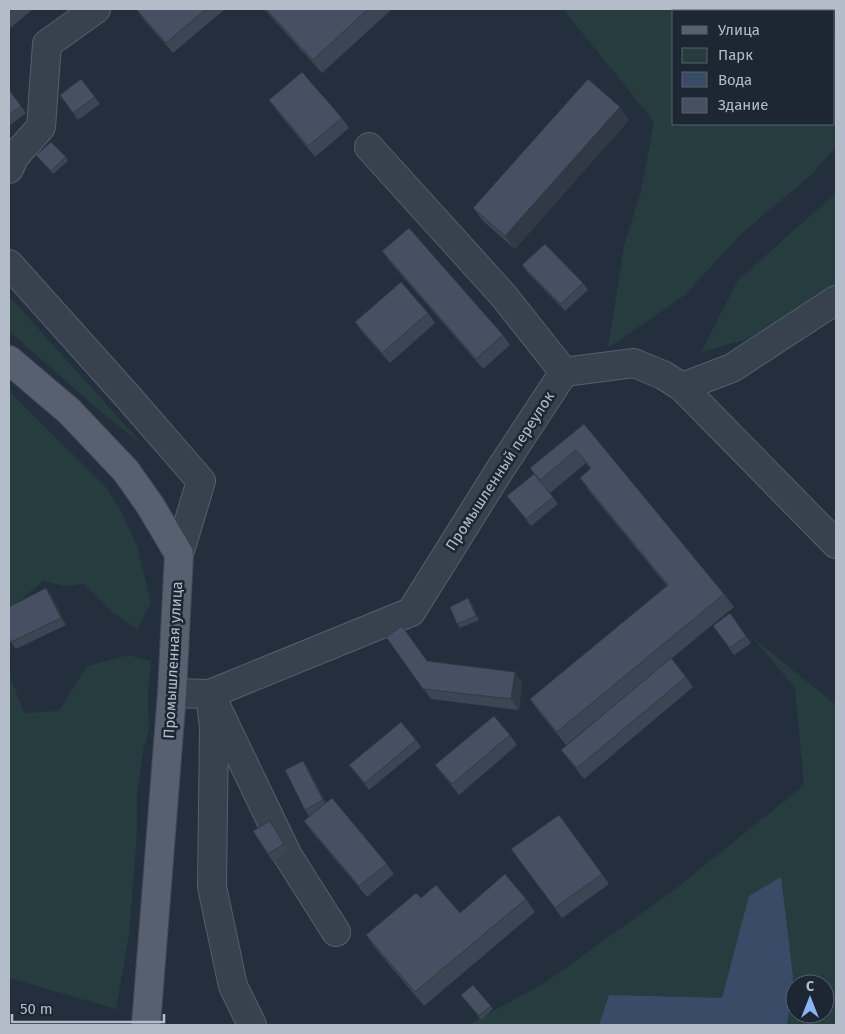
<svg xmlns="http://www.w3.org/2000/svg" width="845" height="1034" font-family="'Fira Sans',sans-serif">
	<rect width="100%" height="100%" fill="#242f3e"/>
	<path fill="#263c3f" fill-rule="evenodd" d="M563 9H815L817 11H674V124H834V31L836 34V147L810 176 741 234 685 295 608 348 624 246 641 191 654 122Z
		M836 193V286L751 338 701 352 738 280Z
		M9 296 143 445 100 411 9 331Z
		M9 391 106 487 120 509 137 546 151 603 137 629 112 612 83 584 63 586 43 581 9 610Z
		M751 636 836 705V1025H468L546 982 674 890 804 785 795 688ZM795 984H825V1014H795Z
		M129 655 151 661 148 696 149 730 143 751 137 795V831L129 935 116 1009 9 978V673L24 713 59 711 87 666Z"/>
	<path fill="#394c67" d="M781 877 793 977 787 1025H599L609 995 722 998 749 896Z"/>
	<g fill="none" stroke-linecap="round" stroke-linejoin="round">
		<g stroke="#565f6c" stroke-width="30">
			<path id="minor" d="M369 147 503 295 564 372
				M9 169 15 156 41 127 47 44 96 9
				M9 264 129 398 201 481 179 554
				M682 387 732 368 836 300
				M172 693 210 694 411 612 499 471 564 372 634 363 663 375 682 387 836 544
				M210 694 214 728 212 887 233 986 252 1025
				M216 706 288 856 336 932"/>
		</g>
		<g stroke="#414a57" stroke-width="30">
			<path id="major" d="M9 360 69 411 126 471 150 505 179 554 172 693 146 1025"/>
		</g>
		<use href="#minor" stroke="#38414e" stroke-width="28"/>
		<use href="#major" stroke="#56606e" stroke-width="28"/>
	</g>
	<path fill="#3b4654" d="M9 9H33L9 29Z
		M138 9H225L173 53 144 20 137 10Z
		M264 9H392L322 73Z
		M81 79 100 104 78 120 60 95Z
		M9 90 26 113 9 126Z
		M269 100 342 118 349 128 315 157 276 110Z
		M629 120 515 249 483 221 473 208Z
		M36 155 66 157 68 161 53 174Z
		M382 251 503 335 510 345 483 369 390 262Z
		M522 265 583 283 588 290 565 311 527 272Z
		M428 313 435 323 390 363 362 332 355 322Z
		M584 424 724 594 734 607 671 659 686 677 693 687 584 779 569 760 561 750 616 704 566 745 539 712 530 699 667 586 589 491 580 478 590 469 586 463 550 493 558 504 531 526 507 496 534 474 530 468Z
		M46 588 51 595 66 625 16 649 11 642Z
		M471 602 479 620 460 628 457 624Z
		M730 613 751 643 734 655 713 626Z
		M386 637 427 661 522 682 519 710 431 699Z
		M510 735 517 745 459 795 435 765Z
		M416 740 421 747 369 790 349 765Z
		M303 761 308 768 326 803 387 864 394 874 367 897 311 831 304 821 309 816 305 810Z
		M559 815 609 884 562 918 519 860Z
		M275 828 289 851 272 861 268 854Z
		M421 898 460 913 526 899 535 912 424 1006 375 948 366 935Z
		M461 995 491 1006 493 1009 481 1020Z"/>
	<path fill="#303945" d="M620 107 629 120 515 249 505 236Z
		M46 588 51 595 66 625 61 618Z
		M468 598 471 602 479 620 476 616Z
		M515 672 522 682 519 710 511 699Z
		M303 761 308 768 328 807 323 800Z"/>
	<path fill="#455162" stroke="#303945" d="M9 9H13L9 13Z
		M138 9H206L166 43 137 10Z
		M266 9H368L313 60Z
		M302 72 342 118 308 146 269 100Z
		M81 79 95 97 73 113 60 95Z
		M588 79 620 107 505 236 473 208Z
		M9 90 21 106 9 115Z
		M51 142 66 157 51 171 36 155Z
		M409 228 503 335 476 359 382 251Z
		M545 244 583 283 561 304 522 265Z
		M401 282 428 313 382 353 355 322Z
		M584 424 724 594 557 732 530 699 668 585 580 478 591 468 576 450 540 480 530 468Z
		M534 474 553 497 526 519 507 496Z
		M46 588 61 618 11 642 9 637V607Z
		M468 598 476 616 457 624 450 607Z
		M730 613 746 636 730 648 713 626Z
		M402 626 427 661 515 672 511 699 423 689 386 637Z
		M671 658 686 677 577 768 561 750Z
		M494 716 510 735 452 784 435 765Z
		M401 722 416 740 365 783 349 765Z
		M303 761 323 800 305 810 285 770Z
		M332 798 387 864 359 886 304 821Z
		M559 815 602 874 555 908 511 849Z
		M270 821 284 844 268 854 253 831Z
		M505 874 526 899 415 992 366 935 416 893 421 898 436 885 460 913Z
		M473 985 491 1006 479 1016 461 995Z"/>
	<g text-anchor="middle" stroke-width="5" stroke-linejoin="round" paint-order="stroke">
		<g font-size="15" fill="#b4bcc9" stroke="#1d2633">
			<text transform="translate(500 471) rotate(-57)" y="5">Промышленный переулок</text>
			<text transform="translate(173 660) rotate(-87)" y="5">Промышленная улица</text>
		</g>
	</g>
	<rect width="845" height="1034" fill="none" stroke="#b4bcc9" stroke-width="20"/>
	<rect x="672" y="10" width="162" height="115" fill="#1d2633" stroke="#59626f"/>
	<rect x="682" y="26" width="25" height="8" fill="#56606e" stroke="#59626f"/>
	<text x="718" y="35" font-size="15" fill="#b4bcc9">Улица</text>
	<rect x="682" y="48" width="25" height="15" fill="#263c3f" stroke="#59626f"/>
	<text x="718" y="60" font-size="15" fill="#b4bcc9">Парк</text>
	<rect x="682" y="72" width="25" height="15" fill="#394c67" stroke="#59626f"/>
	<text x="718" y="85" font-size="15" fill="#b4bcc9">Вода</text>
	<rect x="682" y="98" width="25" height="15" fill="#455162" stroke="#59626f"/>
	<text x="718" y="110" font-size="15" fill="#b4bcc9">Здание</text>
	<g transform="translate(810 999)"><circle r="24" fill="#1d2633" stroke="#59626f"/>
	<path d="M0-4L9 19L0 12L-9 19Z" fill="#8ab4f8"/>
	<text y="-8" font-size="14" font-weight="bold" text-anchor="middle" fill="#b4bcc9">С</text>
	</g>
	<path d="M12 1014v8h152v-8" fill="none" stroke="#b4bcc9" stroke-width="2.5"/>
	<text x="20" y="1014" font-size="15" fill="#b4bcc9" stroke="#1d2633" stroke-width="4" paint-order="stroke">50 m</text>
</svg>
